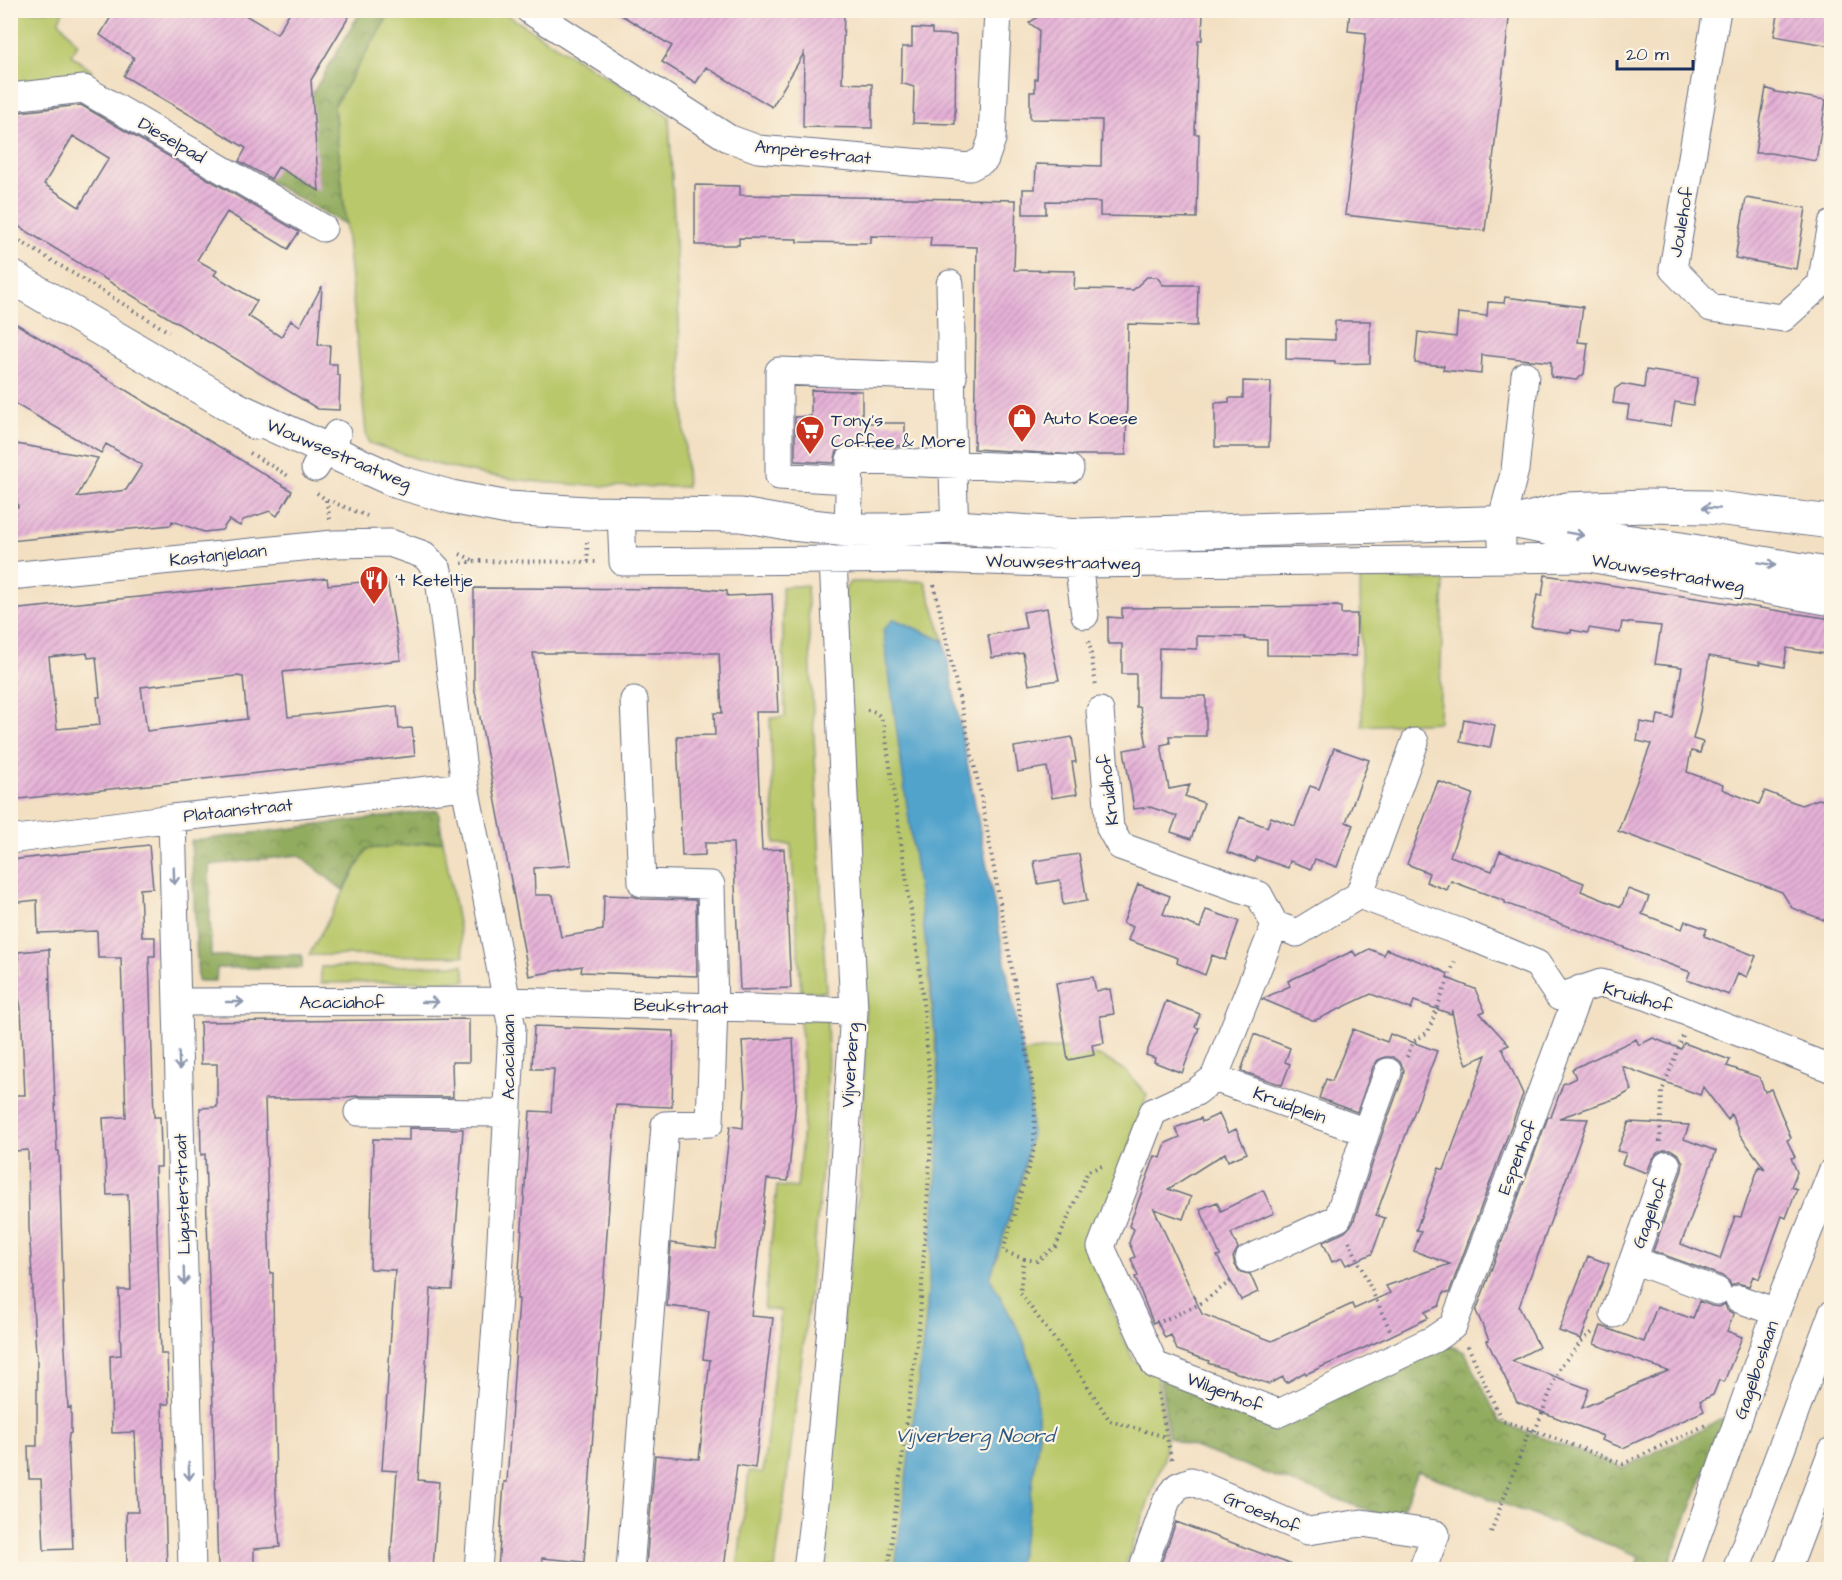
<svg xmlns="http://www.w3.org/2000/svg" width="1842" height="1580" font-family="'Architects Daughter',sans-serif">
	<defs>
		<pattern id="forest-crowns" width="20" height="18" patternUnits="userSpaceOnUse" patternTransform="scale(1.5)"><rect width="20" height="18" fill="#92ac5f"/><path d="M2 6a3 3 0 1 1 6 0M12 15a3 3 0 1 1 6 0" fill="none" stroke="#768c52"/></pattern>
		<pattern id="building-hatch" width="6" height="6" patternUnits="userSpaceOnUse" patternTransform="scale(1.5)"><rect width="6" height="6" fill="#e6b1d7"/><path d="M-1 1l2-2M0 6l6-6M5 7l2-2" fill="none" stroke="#ba90b2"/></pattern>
	</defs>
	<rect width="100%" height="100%" fill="#fcf5e5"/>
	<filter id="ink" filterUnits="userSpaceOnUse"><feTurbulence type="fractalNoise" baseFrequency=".0167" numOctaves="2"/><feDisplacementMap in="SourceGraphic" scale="12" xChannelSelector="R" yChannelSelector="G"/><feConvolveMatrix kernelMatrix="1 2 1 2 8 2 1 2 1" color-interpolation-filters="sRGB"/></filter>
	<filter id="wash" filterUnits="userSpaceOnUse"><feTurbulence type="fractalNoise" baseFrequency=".008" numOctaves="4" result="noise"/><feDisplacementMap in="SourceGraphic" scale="24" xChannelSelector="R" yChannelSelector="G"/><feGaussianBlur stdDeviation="1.35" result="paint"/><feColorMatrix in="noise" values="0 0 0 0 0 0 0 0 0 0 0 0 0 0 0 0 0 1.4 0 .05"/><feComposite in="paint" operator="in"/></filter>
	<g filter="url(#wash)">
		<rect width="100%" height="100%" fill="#f3e0c3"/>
		<path fill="#b9c86b" stroke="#6a7c64" stroke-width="1.5" d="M499 10 669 116 687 487C607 487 526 486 448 467 421 461 395 451 369 443L366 433 334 106 391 11Z
			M11 11H63L59 21 78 44 71 55 92 71 84 83 11 89Z
			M1360 578 1444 580 1439 722 1362 726Z
			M925 581 944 641 894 619 938 1070 939 1141 934 1225 926 1318 895 1569 810 1570 861 1172 865 1010 844 591 850 582Z
			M807 585 826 992 801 991 791 844H775L770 718 785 717 782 587Z
			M443 841 464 956 309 955 367 849Z
			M463 965 466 981 321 983V967Z
			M799 1018 827 1019C830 1096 822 1173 814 1250 803 1356 789 1463 775 1569L737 1570 749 1471 763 1473 781 1311 764 1309 777 1186 797 1188 804 1118 802 1036Z
			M1059 1048 1102 1057 1126 1071 1147 1095 1092 1255 1121 1333 1134 1361 1156 1369 1166 1437 1164 1458 1124 1569H1016L1027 1523 1039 1434 1035 1375 1022 1337 990 1278 1022 1177 1031 1133 1030 1093 1022 1052Z"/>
		<path fill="url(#forest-crowns)" stroke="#566e5e" stroke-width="1.5" d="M361 11H391L334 106 346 225 263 178Z
			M438 810 443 841 367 849 343 890 299 855 209 865 211 956 302 955V968H217L216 981H198L191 841Z
			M1443 1343 1465 1352 1500 1422 1623 1468 1726 1417 1667 1569H1635L1639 1556 1418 1471 1398 1521 1169 1438 1159 1369 1279 1419Z"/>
		<path fill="#51a3cc" stroke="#366995" stroke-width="1.5" d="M894 619 944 641 1030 1093 1031 1133 1022 1177 990 1278 1022 1337 1035 1375 1039 1434 1027 1523 1016 1569H895L926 1318 939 1141 938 1069 930 975 883 630Z"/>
		<g id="blocks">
			<path fill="url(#building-hatch)" fill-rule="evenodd" d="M115 10H237L277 34 291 10H353L311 80 319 191 278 167 271 179 239 161 246 148 124 76 134 58 100 35Z
				M613 10 844 11 842 83 872 84V128L803 127 804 53 772 107 706 67 696 83 662 62 672 46Z
				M1039 10H1203L1202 40H1198L1195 134H1199L1197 218 1100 216V202L1046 201V214H1023V189H1035L1036 164 1101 166 1102 120 1030 119V92H1035V79H1037L1039 30 1029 23 1039 16Z
				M1350 10H1510L1485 231 1345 215 1366 33 1348 31Z
				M1779 10H1832V46L1774 36Z
				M912 28 932 29V34L956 35 955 124 913 123 914 87 901 83 902 47H912Z
				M1766 88 1776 92 1826 100 1816 161 1770 153H1755Z
				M81 105 299 232 288 249 227 212 197 260 217 271 214 275 257 301 248 316 281 337 291 320 300 326 322 286 318 345H330L329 364H337V375H340L339 410 318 409 10 221V113ZM73 136 109 158 79 207 44 184Z
				M695 185 740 186V195L1016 200 1014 270 1075 271 1074 289 1133 290 1147 277H1157L1163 285H1198L1197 326 1128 324 1126 455H1076L974 449 977 247 930 246 931 237 871 236V243L797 242V239L739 238V245H695Z
				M1746 198 1806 208 1796 269 1735 258Z
				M1505 297 1583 307 1578 342 1588 343 1584 374 1576 380 1551 377V362L1482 355 1481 374 1443 370 1444 366 1415 363 1418 332 1456 337 1458 313 1487 316 1488 302 1504 303Z
				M10 320 292 491 277 516 270 511 243 520 240 526 229 520 222 530 204 532 172 521 171 525 10 541V507H18L10 460V443L98 458 77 497 126 490 142 465 106 444 101 453 10 401Z
				M1335 321H1370V363L1335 364V361L1286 359V338L1335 340Z
				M1646 370 1698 378 1693 405 1675 402 1671 426 1627 419 1629 405 1613 403 1615 389 1622 384 1644 388Z
				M1243 381 1271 382 1269 447H1215V403L1229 402V398H1243Z
				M811 390 862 391V423H905V446L850 444 843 446 837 451 834 463 795 461V417L811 416Z
				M1545 575 1832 619V655L1787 648 1784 667 1759 662 1760 665 1709 656 1700 711 1693 739 1703 742 1700 753 1691 751 1687 772 1723 785 1722 789 1759 804 1765 791 1801 805 1819 799 1832 803V923L1792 908 1782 892 1618 831 1651 744 1637 741 1640 722 1656 725 1658 715 1673 718 1682 667 1655 664 1661 626 1622 622 1620 633 1589 628 1588 633 1571 630V633L1531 627 1537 595 1542 596Z
				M327 578 328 585 387 580 401 660 283 672 288 717 397 706 399 729 412 728 415 756 10 800V610ZM87 653 88 658 96 657 100 697H97L100 725 57 729 49 657ZM237 676 243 677 247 719 147 731 141 687Z
				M474 588 706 589 727 591V596L772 594 778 712H756L758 767 762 850 784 849 791 988 740 990 733 843H705V855L682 856 677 736 715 735 714 713H722L719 653H533L541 707 552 759 571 865 534 868 535 895H553L561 937 603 930 604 895 633 896 642 899 696 900 697 976 581 972 582 966 529 976 474 686Z
				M1337 606 1341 607V614H1357L1356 656 1267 655V640L1245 639V637L1197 636V649L1159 648 1158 696H1206V736H1169L1170 743 1161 745 1169 789 1190 785 1185 796 1204 803 1191 839 1171 832 1177 816 1150 807 1134 809 1124 750 1147 746 1140 707H1136V674H1122V644H1108V617L1122 618V608Z
				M1047 608 1053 646 1052 647 1059 680 1029 685 1023 653 992 658 988 635 1026 628 1023 612Z
				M1464 719 1495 725 1490 748 1460 742Z
				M1072 737 1076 762H1072L1077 794 1052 798 1047 767 1018 772 1014 747Z
				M1334 748 1369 760 1346 822 1353 825 1337 867 1315 859 1311 869 1290 861 1288 868 1257 857 1255 862 1227 852 1240 817 1267 827 1271 817 1295 826 1310 786 1319 789Z
				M1438 781 1473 794 1450 856 1492 871 1500 851 1584 883 1581 891 1621 907 1628 889 1649 897 1642 914 1682 929 1685 921 1707 929 1704 936 1756 956 1747 977 1738 973 1729 995 1687 980 1690 972 1505 903V901L1451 881 1447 890 1426 882 1429 873 1407 864Z
				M149 845 153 888 140 889 142 937H155V956H149L154 1117H160L161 1151V1167H155L161 1354H167L169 1404H162L167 1569H127L126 1512H138L135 1432 112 1433 110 1356 121 1355 119 1290H131L128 1194 107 1195 103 1118 126 1117 121 958H98L97 931 38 933 37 900 10 903V860Z
				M1079 854 1087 901 1063 905 1060 880 1038 884 1034 861Z
				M1138 884 1170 896 1163 914 1200 928 1206 910 1239 921 1225 960 1212 955 1205 975 1177 963 1178 958 1128 940 1133 927 1123 923Z
				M49 949 51 1028H52L57 1151H59L65 1348 68 1408 71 1407V1433L69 1434 68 1444 73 1549 44 1550 41 1479H29L28 1446H37V1354H36L32 1290H33L29 1228 28 1150 15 1151 10 1110V1095H25L21 1008 19 998H10V976H19L18 952Z
				M1369 949 1384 955 1386 949 1432 966 1448 974 1447 978 1475 989 1485 1011 1480 1013 1509 1045 1502 1048 1523 1094 1449 1293 1444 1292 1439 1306 1425 1312 1428 1318 1386 1338 1306 1374 1305 1372 1286 1383 1283 1377 1269 1384 1208 1363 1209 1361 1177 1350 1171 1335 1165 1338 1157 1321 1153 1323 1135 1277 1138 1276 1131 1259 1135 1257 1129 1243 1134 1229 1129 1226 1155 1156 1161 1158 1166 1143 1180 1137 1175 1128 1201 1118 1202 1122 1219 1114 1228 1133 1236 1129 1247 1153 1228 1161 1225 1153 1168 1189 1191 1197 1183 1219 1154 1209 1202 1314 1272 1341 1352 1304 1354 1309 1390 1293 1386 1286 1450 1264 1414 1251 1421 1231 1416 1230 1439 1168 1444 1170 1486 1055 1467 1064 1459 1044 1452 1011 1451 1014 1414 1001 1411 1009 1371 994 1316 1020H1312L1262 999 1290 986 1288 981 1353 951 1356 956Z
				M1093 977 1096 991 1110 989 1114 1014 1100 1016 1104 1043 1092 1045 1094 1055 1068 1060 1056 983Z
				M1166 1001 1200 1014 1195 1027 1199 1028 1182 1073 1154 1062 1155 1058 1146 1055Z
				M469 1019V1062H452L453 1097 358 1096 347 1097V1098L265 1099 270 1273H273V1295L276 1496 280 1547 254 1549V1566L243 1567V1569H218L205 1154 201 1155 200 1108 217 1107V1064H201L200 1022Z
				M534 1026 674 1031 672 1107 616 1105 584 1562 542 1558 541 1569H498L504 1482H507L519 1299H517L530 1111 551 1112 554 1069H532Z
				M1353 1029 1387 1042 1390 1034 1437 1051 1376 1215 1385 1218 1372 1254 1346 1265 1342 1258 1332 1262 1323 1242 1345 1232 1353 1223 1381 1137 1403 1077 1404 1070 1400 1062 1393 1057H1385L1378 1060 1373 1067 1357 1112 1319 1098 1326 1079 1332 1081Z
				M1254 1034 1290 1048 1285 1062 1290 1064 1282 1085 1241 1071Z
				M793 1038 796 1100 788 1181 767 1179 751 1316 773 1318 755 1468 737 1465 724 1569H674L646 1566 655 1455 699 1459 710 1360 703 1359 709 1311 667 1306 671 1243 716 1249 730 1126 743 1128 745 1088 742 1041Z
				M1653 1038 1681 1049 1684 1043 1730 1060 1727 1066 1759 1077 1765 1092 1771 1089 1791 1138 1787 1140 1795 1157 1791 1158 1797 1172 1791 1187 1797 1189 1786 1218 1782 1216 1759 1279 1753 1276 1749 1286 1737 1283 1731 1286 1729 1281 1722 1276 1653 1251 1682 1170 1683 1163 1679 1155 1672 1150H1664L1657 1153 1652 1160 1647 1173 1622 1164 1626 1153 1617 1151 1629 1122 1689 1125 1684 1139 1716 1151 1681 1244 1720 1259 1735 1216 1741 1217 1759 1166 1765 1169 1740 1135 1731 1114 1728 1120 1703 1087 1700 1095 1622 1066 1632 1090 1620 1097 1559 1118 1588 1119 1519 1307 1539 1347 1512 1361 1589 1389 1582 1408 1668 1371 1594 1344 1601 1326 1644 1342 1657 1306 1693 1319 1699 1301 1712 1306 1719 1307 1725 1304 1727 1310 1734 1314 1727 1331 1742 1337 1724 1382 1719 1380 1713 1395 1700 1401 1704 1411 1623 1448 1601 1440 1603 1436 1517 1402 1487 1341 1489 1340 1476 1311 1548 1117H1551L1563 1084 1576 1078 1572 1069 1636 1039 1639 1045Z
				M409 1128 463 1129 452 1290 431 1289 418 1480 439 1482 433 1569H390L397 1471 382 1470 395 1270 370 1269 373 1139 409 1140Z
				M1263 1190 1274 1213 1231 1233 1238 1248 1233 1257 1235 1265 1240 1272 1250 1274 1258 1292 1241 1300 1217 1256 1220 1255 1200 1209 1217 1202 1221 1211Z
				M1588 1256 1609 1264 1581 1339 1559 1331Z
				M1176 1522 1298 1567 1297 1569H1159Z"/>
		</g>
	</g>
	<g filter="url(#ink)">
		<use href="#blocks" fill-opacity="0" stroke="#676d81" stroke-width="1.5"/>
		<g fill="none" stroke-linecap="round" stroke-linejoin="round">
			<g stroke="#676d81" stroke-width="29">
				<path id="minor" d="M529 10 728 138 758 149 970 167 985 159 992 139 998 10
					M1717 10 1673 269 1711 308 1783 318 1821 284 1832 224
					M10 97 84 89 323 228
					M950 284C952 365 951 446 955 527
					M315 468 337 434
					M849 480 779 476V371L953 377
					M621 513 623 562 929 559 1078 564 1589 558 1832 602
					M848 530 850 460 1070 469
					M1502 543 1501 522 1515 470 1525 375
					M1078 564 1085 615
					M10 576 333 544 390 543 424 555 438 570 465 786 512 1028 498 1297 478 1570
					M1100 711 1110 828 1120 846 1259 895 1275 925 1297 933 1359 895 1465 934 1537 964 1559 997 1601 983 1646 996 1832 1069
					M172 818 192 1570
					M10 840 172 818 465 786
					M1359 895 1415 742
					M1275 925 1214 1078 1196 1092 1153 1112 1101 1247 1155 1365 1279 1413 1434 1339 1453 1326 1580 989
					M177 1002 508 1001 854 1011
					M1214 1078 1366 1132 1388 1072
					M358 1112 508 1113
					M1667 1165 1633 1260 1717 1291
					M1249 1259 1338 1218 1366 1132
					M1739 1299 1776 1312
					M1614 1314 1633 1260
					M630 1570 665 1125 710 1123 714 1007 711 885 642 883 634 700
					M807 1570 815 1503 839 1239 854 1011 833 560
					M1143 1570 1144 1564 1167 1500 1178 1486 1191 1481 1308 1531 1362 1523 1436 1534 1422 1570
					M1685 1570 1776 1312 1832 1172
					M1736 1570 1832 1314
					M1787 1570 1832 1451"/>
			</g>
			<g stroke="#676d81" stroke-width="35">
				<path id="major" d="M10 276 237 409 255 423
					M237 409 398 482 451 497 508 508 586 513 741 515 792 524 848 530H892L955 527 1081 535 1517 522 1576 534 1681 549 1832 575
					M1524 520 1567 509 1645 506 1709 507 1832 522"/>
			</g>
			<path stroke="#676d81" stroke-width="4" stroke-dasharray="1.5 4.5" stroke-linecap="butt" d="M10 235 169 332
				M250 453 290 477
				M317 493 325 499 367 516
				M326 500 330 519
				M587 542 588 563
				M460 554 475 561
				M462 563 475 561 598 562
				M934 585 980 791 1035 1098 1034 1149 1003 1251 1024 1259 1020 1293 1078 1371 1110 1421 1166 1437
				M1089 641 1096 686
				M867 710C877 711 881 716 884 725L921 979 930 1081 931 1141 920 1316 888 1570
				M1407 1057 1413 1042 1428 1032 1456 958
				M1660 1142 1662 1091 1683 1036
				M1349 1241 1391 1332
				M1024 1259 1037 1261 1056 1246 1088 1171 1105 1165
				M1162 1321 1200 1304 1232 1280
				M1468 1346 1502 1421 1530 1429 1623 1464 1708 1424
				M1158 1393 1172 1462
				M1535 1431 1560 1367 1582 1341 1595 1330
				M1491 1532 1530 1429"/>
			<use href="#minor" stroke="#fff" stroke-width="27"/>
			<use href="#major" stroke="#fff" stroke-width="33"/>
		</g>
		<defs><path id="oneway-shaft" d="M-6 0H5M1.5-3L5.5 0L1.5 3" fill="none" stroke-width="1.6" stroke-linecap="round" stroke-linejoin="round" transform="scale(1.5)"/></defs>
		<g stroke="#8d97ae">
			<use href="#oneway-shaft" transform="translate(1711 508) rotate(-176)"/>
			<use href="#oneway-shaft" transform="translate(1575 534) rotate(10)"/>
			<use href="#oneway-shaft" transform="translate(1767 564) rotate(10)"/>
			<use href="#oneway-shaft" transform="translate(174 876) rotate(88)"/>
			<use href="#oneway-shaft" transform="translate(235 1002)"/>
			<use href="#oneway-shaft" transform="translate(430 1002)"/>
			<use href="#oneway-shaft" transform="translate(179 1061) rotate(88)"/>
			<use href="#oneway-shaft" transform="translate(184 1276) rotate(88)"/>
			<use href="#oneway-shaft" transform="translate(189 1471) rotate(88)"/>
		</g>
	</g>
	<defs>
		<g id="shop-pin" transform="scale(1.5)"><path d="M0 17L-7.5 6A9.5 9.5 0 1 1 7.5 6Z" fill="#c8321e" stroke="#fcf5e5"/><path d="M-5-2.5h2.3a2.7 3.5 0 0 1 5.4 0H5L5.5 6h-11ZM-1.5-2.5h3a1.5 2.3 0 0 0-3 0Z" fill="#fff"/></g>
		<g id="supermarket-pin" transform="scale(1.5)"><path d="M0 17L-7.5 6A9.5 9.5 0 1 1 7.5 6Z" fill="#c8321e" stroke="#fcf5e5"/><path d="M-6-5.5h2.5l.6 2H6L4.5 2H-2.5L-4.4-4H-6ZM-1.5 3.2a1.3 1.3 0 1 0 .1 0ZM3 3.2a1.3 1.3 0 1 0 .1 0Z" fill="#fff"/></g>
		<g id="restaurant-pin" transform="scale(1.5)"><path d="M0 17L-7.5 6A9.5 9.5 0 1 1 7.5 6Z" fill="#c8321e" stroke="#fcf5e5"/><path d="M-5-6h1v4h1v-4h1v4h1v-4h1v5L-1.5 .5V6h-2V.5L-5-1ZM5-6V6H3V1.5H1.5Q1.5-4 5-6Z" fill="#fff"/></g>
	</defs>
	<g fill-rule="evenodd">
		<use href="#shop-pin" x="1022" y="418"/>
		<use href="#supermarket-pin" x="810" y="430"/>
		<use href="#restaurant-pin" x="374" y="580"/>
	</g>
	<g text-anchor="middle" stroke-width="4.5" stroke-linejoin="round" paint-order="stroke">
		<g font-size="18" fill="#1b2f5e" stroke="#fcf5e5">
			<text transform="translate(172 140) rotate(30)" y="6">Dieselpad</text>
			<text transform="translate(813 152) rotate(6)" y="6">Ampèrestraat</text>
			<text transform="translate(1681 222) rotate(-80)" y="6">Joulehof</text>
			<text transform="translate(339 454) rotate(23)" y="6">Wouwsestraatweg</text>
			<text transform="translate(218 555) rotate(-6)" y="6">Kastanjelaan</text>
			<text transform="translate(1063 562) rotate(1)" y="6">Wouwsestraatweg</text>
			<text transform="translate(1668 573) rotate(10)" y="6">Wouwsestraatweg</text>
			<text transform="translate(1108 790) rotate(-97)" y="6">Kruidhof</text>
			<text transform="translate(238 810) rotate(-6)" y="6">Plataanstraat</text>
			<text transform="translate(1638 997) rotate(16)" y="6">Kruidhof</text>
			<text x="342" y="1008">Acaciahof</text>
			<text transform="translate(681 1006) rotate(2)" y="6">Beukstraat</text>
			<text transform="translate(508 1057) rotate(-90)" y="6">Acacialaan</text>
			<text transform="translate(850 1065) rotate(-86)" y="6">Vijverberg</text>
			<text transform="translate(1290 1105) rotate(20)" y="6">Kruidplein</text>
			<text transform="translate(1517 1157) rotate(-69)" y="6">Espenhof</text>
			<text transform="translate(182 1194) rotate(-92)" y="6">Ligusterstraat</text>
			<text transform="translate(1650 1213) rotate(-70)" y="6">Gagelhof</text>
			<text transform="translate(1756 1370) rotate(-71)" y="6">Gagelboslaan</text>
			<text transform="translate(1225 1392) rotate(21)" y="6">Wilgenhof</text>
			<text transform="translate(1262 1512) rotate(23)" y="6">Groeshof</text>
		</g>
		<g font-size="18" fill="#1b2f5e" stroke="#fcf5e5" text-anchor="start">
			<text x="1043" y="424">Auto Koese</text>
			<text x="831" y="426">Tony's<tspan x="831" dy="21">Coffee &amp; More</tspan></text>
			<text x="395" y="586">'t Keteltje</text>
		</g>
		<g font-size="20" font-style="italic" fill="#2e5884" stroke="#fcf5e5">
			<text x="975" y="1442">Vijverberg Noord</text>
		</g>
	</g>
	<rect width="1842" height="1580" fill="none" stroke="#fcf5e5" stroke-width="36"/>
	<path d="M1617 60v9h76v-9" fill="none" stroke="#1b2f5e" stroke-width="3"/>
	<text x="1626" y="60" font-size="18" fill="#1b2f5e" stroke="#fcf5e5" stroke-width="4.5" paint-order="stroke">20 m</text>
</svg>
